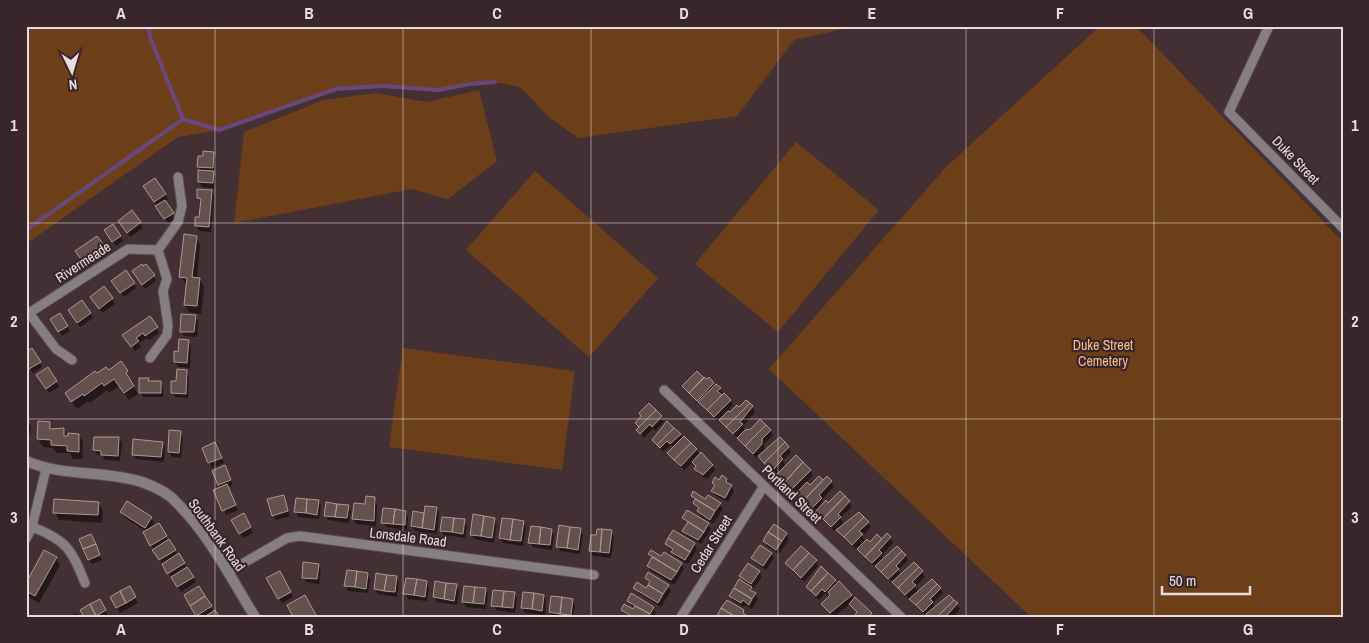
<svg xmlns="http://www.w3.org/2000/svg" width="1369" height="643" font-family="'Archivo Narrow',sans-serif">
	<rect width="100%" height="100%" fill="#423034"/>
	<path fill="#6d3f19" d="M26 26H857L794 40 737 116 578 138 549 117 520 87 495 82 438 90 383 86 336 89 219 130 178 137 26 244Z
		M1100 26H1136L1343 242V617H1031L769 369 946 167Z
		M479 90 497 161 448 199 411 189 234 223 244 132 323 100 375 93 427 102Z
		M796 142 879 210 778 332 695 264Z
		M535 171 658 278 589 357 466 250Z
		M403 348 575 371 562 470 389 447Z"/>
	<path fill="#0007" d="M213 153 216 158 215 173 213 172 216 177 215 188 202 187 199 182 201 171 199 167 204 157Z
		M211 191 214 196 211 232 199 231 196 226 200 218 201 203 198 198Z
		M148 192 165 194 168 199 164 202 175 218 168 223Z
		M132 212 143 228 130 237 122 226Z
		M108 235 120 236 123 241 116 246Z
		M196 237 200 245 197 279H200L204 287 201 314 189 312 185 305 187 285 181 277Z
		M102 244 105 249 84 263 80 256Z
		M136 276H153L156 281 145 289Z
		M134 283 136 288 124 297 116 286Z
		M104 288 115 304 102 313 94 302Z
		M90 313 93 318 80 327 72 315Z
		M60 314 70 331 62 336 52 319Z
		M195 316 198 321 197 337 184 336 181 331Z
		M157 328 159 333 149 340 147 338 139 343 141 347 135 351 124 336Z
		M188 341 191 346 190 368 178 367 175 362Z
		M31 350 42 367 33 373 26 364Z
		M121 363 138 394 129 400 119 386 109 393 107 390 90 403 88 401 77 409 71 401 96 375 108 372Z
		M48 369 59 387 49 393 38 375Z
		M186 371 189 376 188 398 175 397 172 392Z
		M148 379 150 383H160L163 388V397H143L140 392Z
		M703 379 713 383 730 400 733 405 727 411 730 414 739 409 752 407 755 412 743 426 745 431 770 430 773 435 764 444 765 452 788 448 791 452 783 461 786 467 810 470 813 475 806 483 810 487 819 477 823 482H831L834 486 822 500 824 504 829 505 849 502 852 507 840 518 844 524 846 521 849 524 868 522 871 527 862 536 865 542 870 544 890 538 893 543 882 555 884 559 905 555 908 560 898 570 901 575 922 572 925 577 915 587 918 591 940 588 943 593 933 603 935 608 949 597 960 609 953 617 926 616 910 598 909 599 893 582 861 554 858 547 856 549 837 528 834 531 816 511 814 513 796 493 795 494 780 481 759 456 756 458 720 419 717 421 683 387Z
		M649 405 664 422 655 431 653 428 644 438 636 423Z
		M26 421 31 426 30 434 26 433Z
		M39 423H49L53 430 64 429 69 439 79 435 83 443 82 459H73L70 453H57L53 448 43 447 38 439Z
		M180 433 183 438 181 458 172 457 169 452Z
		M680 435 712 465 715 470 707 479 698 474 693 462 684 470 669 453 674 448 671 445 663 452 653 440Z
		M119 438 122 443 120 461 105 460 102 455H97L95 450Z
		M162 443 165 448 164 462 136 459 133 454Z
		M204 448 218 449 224 463 212 468Z
		M227 472 233 485 227 487 238 510 226 515 219 485Z
		M727 479 734 491 728 502 716 496 713 491 715 486 713 483Z
		M26 491 29 496 26 501Z
		M283 496 290 516 276 520 273 515Z
		M692 496 720 504 723 509 713 524 701 516Z
		M374 499 377 504 376 526 356 524 353 519Z
		M318 501 321 506 319 519 298 517 296 512Z
		M99 503 103 511 102 523 59 520 55 512Z
		M348 506 351 511 349 523 328 520 325 515Z
		M437 508 439 513 437 534 415 531 412 526 414 513 425 514Z
		M121 512 151 518 154 523 149 530 158 525 196 582 181 592 154 550 144 533 147 532 124 517Z
		M406 512 408 517 407 530 386 527 383 522Z
		M243 515 253 533 243 538 233 521Z
		M494 519 497 524 494 543 474 539 471 534Z
		M683 519 708 524 711 529 701 544 687 536 684 531 688 524Z
		M464 521 467 526 465 538 444 535 441 530Z
		M523 522 526 527 523 546 503 543 500 538Z
		M551 530 554 535 552 550 533 547 530 542Z
		M580 530 583 535 580 554 560 551 558 546Z
		M611 532 614 537 611 558 593 556 590 551 597 536Z
		M786 534 789 539 779 554 767 546 764 541Z
		M94 540 102 560 92 564 89 559Z
		M666 544H694L697 549 688 564 676 557Z
		M771 553 774 558 766 570 756 563 753 558Z
		M650 554 681 564 684 569 674 585 651 571 648 566 652 559Z
		M56 558 60 565 39 603 29 597 26 585Z
		M816 561 818 566 804 582 787 563Z
		M318 565 321 570 319 584 306 582 303 577Z
		M821 568 871 614 872 617H856L858 613 850 604 834 617 823 604 830 597 825 593 819 600 807 587Z
		M759 572 762 577 754 588 749 585 758 599 752 609 746 605 744 607 733 601 730 596 745 584 741 576Z
		M279 573 293 597 282 603 268 579Z
		M367 574 370 579 368 593 348 591 346 586Z
		M396 577 399 582 397 597 378 594 375 589Z
		M646 578 668 586 671 591 661 607 638 593 635 588 646 590 650 583Z
		M426 582 429 587 427 601 408 599 405 594Z
		M456 586 459 591 457 605 437 602 434 597Z
		M198 587 214 612 218 617H198L185 596Z
		M130 588 138 603 120 613 112 598Z
		M485 589 488 594 486 609 466 607 463 602Z
		M514 593 517 598 515 613 496 610 493 605Z
		M544 596 546 601 545 615 525 613 522 608Z
		M572 600 575 605 573 617H553L550 612Z
		M99 601 108 616 85 617Z
		M628 601 653 608 656 613 654 617H629L622 610 633 611 635 608Z
		M76 613 78 617H69Z"/>
	<g fill="none" stroke-linecap="round" stroke-linejoin="round">
		<path stroke="#69477c" stroke-width="4" d="M149 26 150 37 183 119
			M183 119 219 130 336 89 383 86 438 90 470 84 495 82
			M26 230 183 119"/>
	</g>
	<path fill="#64504c" stroke="#af9893" d="M203 151 214 152 213 168 197 167 198 156H203Z
		M198 170 214 171 213 183 198 182Z
		M155 178 166 194 154 202 143 186Z
		M197 189 212 190 209 227 195 226V217H199L201 199 197 198Z
		M165 200 174 213 164 219 155 206Z
		M132 210 141 222 127 233 118 221Z
		M113 224 121 236 112 242 104 230Z
		M184 234 197 236 192 277 200 278 197 306 184 305 187 278 179 277Z
		M97 236 103 244 81 259 75 251Z
		M142 264 143 266 146 264 155 275 142 285 132 271Z
		M126 270 135 283 120 293 111 281Z
		M104 286 113 298 99 309 90 297Z
		M82 300 91 313 77 323 68 310Z
		M60 313 68 326 58 332 50 319Z
		M181 314 196 315 194 332H180Z
		M150 316 158 327 145 336 143 333 136 338 139 341 131 347 122 335Z
		M179 339 189 340 187 363 174 362V351L178 352Z
		M32 348 41 362 29 369 26 365V352Z
		M121 361 128 371 126 373 134 386 124 393 114 379 104 386 102 383 84 396 83 394 71 402 65 393 95 371 97 373 106 367 109 370Z
		M48 367 57 381 46 389 36 375Z
		M177 369 187 370 186 394 171 393V381H176Z
		M697 371 704 378 689 393 682 386Z
		M704 377 707 379 709 377 714 383 697 401 689 393Z
		M139 378H149L148 381H161V393H139Z
		M716 384 721 388 717 391 722 395 707 410 698 402Z
		M724 393 731 400 714 417 707 410Z
		M746 400 750 403 726 427 719 420 728 411 730 412 737 405 739 407Z
		M649 403 656 410 639 427 635 423 641 416 639 413Z
		M750 403 753 406 740 422 743 424 733 434 726 427Z
		M656 410 662 416 652 427 650 424 640 434 636 430Z
		M760 419 766 425 745 446 737 438 745 430 751 429Z
		M38 421 50 422V429L64 428V436H68V433L79 434V452L67 451V446L51 445V440L37 439Z
		M667 421 674 428 657 445 652 440Z
		M766 425 771 430 762 439V444L753 454 745 446Z
		M674 428 681 434 670 444 667 441 660 448 657 445Z
		M169 430 181 431 179 453 168 452Z
		M684 436 691 443 674 460 667 453Z
		M94 437H119L118 456 101 455V451L93 450Z
		M780 437 785 442 764 463 758 456Z
		M133 439 163 442 161 457 132 455Z
		M215 442 222 458 208 463 202 448Z
		M785 442 789 447 780 456 783 459 772 471 764 463Z
		M691 443 697 449 681 466 674 460Z
		M701 452 713 465 703 475 694 469 696 466 692 462Z
		M796 455 803 462 784 483 776 475Z
		M803 462 811 470 791 490 784 483Z
		M225 465 231 480 218 485 212 471Z
		M722 475 727 479 726 482 732 485 725 498 711 491 715 485 712 483 715 477 719 480Z
		M819 476 823 480 803 501 795 494 807 482 810 485Z
		M827 476 832 481 819 495 822 498 811 509 803 501Z
		M227 484 236 505 222 511 213 490Z
		M693 491 705 499 708 495 721 503 715 511 691 496Z
		M840 491 845 496 823 519 815 512 826 500 828 503Z
		M284 495 288 511 272 516 267 499Z
		M366 496 375 497 374 521 352 519 354 503 365 504Z
		M845 496 850 501 838 514 841 517 831 527 823 519Z
		M296 498 307 499 306 513 294 512Z
		M54 499 99 502 98 515 53 513Z
		M307 499 319 500 317 515 306 513Z
		M695 499 715 511 710 520 697 511 699 508 693 503Z
		M127 501 152 517 145 528 120 512Z
		M326 502 337 504 335 517 324 516Z
		M337 504 349 505 347 518 335 517Z
		M425 506 437 507 434 530 422 528Z
		M383 508 395 509 393 524 381 523Z
		M395 509 406 511 405 525 393 524Z
		M687 510 709 523 704 532 682 518Z
		M413 511 424 513 422 528 411 526Z
		M859 512 864 517 844 537 836 530Z
		M244 513 251 527 239 534 231 520Z
		M473 514 484 516 481 536 470 535Z
		M484 516 495 518 492 538 481 536Z
		M442 517 454 518 452 532 440 531Z
		M864 517 869 522 859 531 863 534 852 545 844 537Z
		M454 518 465 519 463 534 452 532Z
		M502 518 513 519 510 540 499 538Z
		M513 519 524 521 521 541 510 540Z
		M688 522 704 532 698 540 682 531Z
		M159 523 167 536 150 546 143 532Z
		M774 524 787 533 782 541 768 532Z
		M559 525 570 527 567 548 556 547Z
		M531 526 541 527 539 544 528 543Z
		M541 527 552 529 550 545 539 544Z
		M570 527 581 528 578 550 567 548Z
		M597 529H602L600 552 589 551 591 535H596Z
		M602 529 612 530 609 553 600 552Z
		M673 530 695 543 690 552 668 538Z
		M768 532 782 541 776 550 763 541Z
		M887 533 891 537 879 550 882 553 872 563 865 557Z
		M91 534 96 544 83 549 79 539Z
		M877 534 882 539 865 557 857 549 867 539 870 542Z
		M668 538 690 552 685 560 671 552 673 549 665 544Z
		M169 539 176 550 159 560 152 550Z
		M96 544 100 555 88 560 83 549Z
		M760 545 772 553 763 566 751 558Z
		M801 546 809 553 793 570 785 563Z
		M897 546 902 551 881 572 875 566Z
		M44 550 57 557 35 596 26 591V583Z
		M651 550 661 556 664 552 682 563 677 572 648 554Z
		M902 551 906 555 896 566 899 569 888 579 881 572Z
		M179 553 185 563 167 574 162 564Z
		M809 553 817 560 801 578 793 570Z
		M652 557 677 572 671 580 647 566Z
		M303 562 319 564 317 579 302 578Z
		M914 562 919 567 898 588 892 582Z
		M748 563 760 571 751 584 739 576Z
		M821 566 828 573 811 591 806 587Z
		M187 567 194 577 177 587 171 577Z
		M919 567 923 571 912 582 916 585 905 595 898 588Z
		M347 570 357 571 355 587 344 586Z
		M280 571 291 592 278 599 266 578Z
		M357 571 368 573 366 589 355 587Z
		M648 572 669 585 663 594 648 585 650 581 645 578Z
		M376 573 387 575 384 591 374 589Z
		M828 573 836 580 825 592 822 589 816 596 811 591Z
		M387 575 397 576 395 592 384 591Z
		M406 578 417 579 414 595 403 594Z
		M417 579 427 581 425 597 414 595Z
		M739 579 752 587 750 590 756 593 752 599 734 588Z
		M932 579 937 584 916 605 909 599Z
		M435 581 446 583 444 599 433 597Z
		M839 581 852 595 830 613 821 604 830 595 828 592Z
		M637 582 646 588 648 585 663 594 658 603 633 588Z
		M446 583 457 584 454 601 444 599Z
		M937 584 941 588 930 599 933 602 923 612 916 605Z
		M130 586 136 597 126 603 120 591Z
		M199 586 205 596 190 606 184 595Z
		M464 586 475 587 473 603 462 602Z
		M475 587 486 588 484 604 473 603Z
		M734 588 752 599 749 605 743 600 741 603 729 596Z
		M493 590 504 591 502 607 491 606Z
		M120 591 126 603 116 608 110 597Z
		M504 591 515 592 513 608 502 607Z
		M523 592 534 593 532 609 521 608Z
		M534 593 544 595 542 611 532 609Z
		M631 593 654 607 650 614 627 601Z
		M305 595 317 617H293L287 605Z
		M949 595 954 600 937 617H929L926 614Z
		M205 596 212 606 196 616 190 606Z
		M551 596 562 597 560 614 549 612Z
		M562 597 573 599 571 615 560 614Z
		M855 597 872 613 869 617H854L857 612 849 604Z
		M100 599 106 610 96 616 90 604Z
		M727 600 744 610 743 613 749 617H736L721 608Z
		M954 600 958 603 947 615 949 617H937Z
		M90 604 96 616 84 617 80 610Z
		M624 604 633 609 635 606 650 614 648 617H633L621 610Z
		M721 608 736 617 717 616Z
		M215 610 220 617H204Z"/>
	<g fill="none" stroke-linecap="round" stroke-linejoin="round">
		<g stroke="#5d4c4f" stroke-width="11">
			<path id="minor" d="M1269 26 1229 112 1343 228
				M29 313 56 349 72 360
				M26 315 128 249 158 250 178 222 182 206 178 177
				M150 358 167 335 168 325 163 291 167 279 158 250
				M664 390 901 617
				M32 527C67 540 72 550 85 583
				M26 539 32 527 46 469
				M228 572 287 538 300 536 594 575
				M681 617 764 486"/>
		</g>
		<g stroke="#5d4c4f" stroke-width="12">
			<path id="tertiary" d="M26 461C63 477 104 470 142 482 153 486 167 492 175 501 208 533 231 578 255 617"/>
		</g>
		<use href="#minor" stroke="#867e83" stroke-width="9"/>
		<use href="#tertiary" stroke="#867e83" stroke-width="10"/>
	</g>
	<path fill="none" stroke="#e9dcdf" stroke-width="1" stroke-opacity="0.55" d="M215 26V617M403 26V617M591 26V617M778 26V617M966 26V617M1154 26V617M26 223H1343M26 419H1343"/>
	<g text-anchor="middle" stroke-width="4.5" stroke-linejoin="round" paint-order="stroke">
		<g font-size="14" fill="#e9dcdf" stroke="#38262a">
			<text transform="translate(1296 160) rotate(46)" y="5">Duke Street</text>
			<text transform="translate(83 262) rotate(-33)" y="5">Rivermeade</text>
			<text transform="translate(792 494) rotate(44)" y="5">Portland Street</text>
			<text transform="translate(217 535) rotate(54)" y="5">Southbank Road</text>
			<text transform="translate(408 537) rotate(7)" y="5">Lonsdale Road</text>
			<text transform="translate(711 544) rotate(-58)" y="5">Cedar Street</text>
		</g>
		<g font-size="14" fill="#fbba8b" stroke="#38262a">
			<text x="1103" y="350">Duke Street<tspan x="1103" dy="16">Cemetery</tspan></text>
		</g>
	</g>
	<rect width="1369" height="643" fill="none" stroke="#38262a" stroke-width="55"/>
	<g transform="translate(72 72) rotate(175)" stroke="#38262a" stroke-width="4" paint-order="stroke">
	<path d="M0-4L9 19L0 12L-9 19Z" fill="#e9dcdf"/>
	<text y="-8" font-size="14" font-weight="bold" text-anchor="middle" fill="#e9dcdf">N</text>
	</g>
	<path d="M1162 586v8h88v-8" fill="none" stroke="#e9dcdf" stroke-width="2.5"/>
	<text x="1169" y="586" font-size="15" fill="#e9dcdf" stroke="#38262a" stroke-width="4" paint-order="stroke">50 m</text>
	<rect x="28" y="28" width="1314" height="588" fill="none" stroke="#e9dcdf" stroke-width="2"/>
	<g font-size="16" text-anchor="middle" font-weight="bold" fill="#e9dcdf">
		<text x="121" y="19">A</text>
		<text x="309" y="19">B</text>
		<text x="497" y="19">C</text>
		<text x="684" y="19">D</text>
		<text x="872" y="19">E</text>
		<text x="1060" y="19">F</text>
		<text x="1248" y="19">G</text>
		<text x="14" y="131">1</text>
		<text x="1355" y="131">1</text>
		<text x="14" y="327">2</text>
		<text x="1355" y="327">2</text>
		<text x="14" y="523">3</text>
		<text x="1355" y="523">3</text>
		<text x="121" y="635">A</text>
		<text x="309" y="635">B</text>
		<text x="497" y="635">C</text>
		<text x="684" y="635">D</text>
		<text x="872" y="635">E</text>
		<text x="1060" y="635">F</text>
		<text x="1248" y="635">G</text>
	</g>
</svg>
